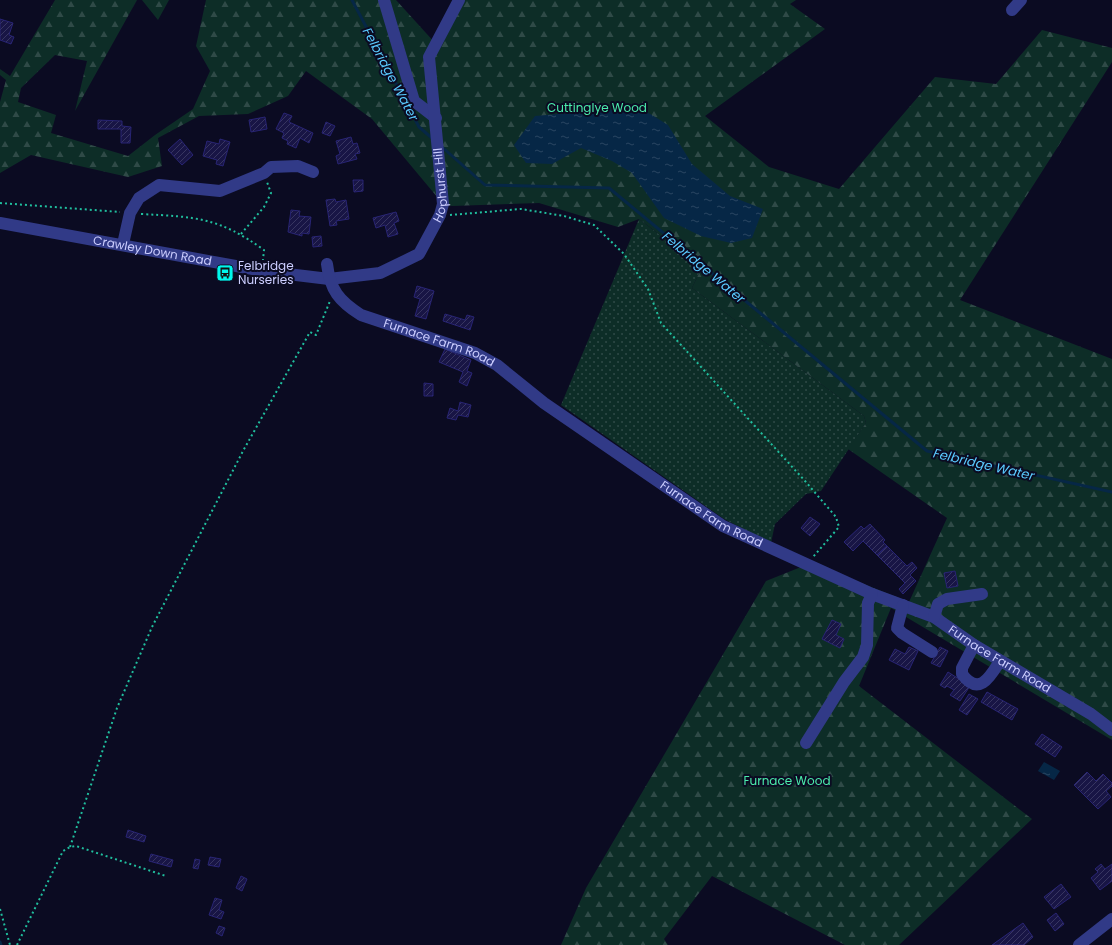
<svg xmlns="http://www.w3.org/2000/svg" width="1112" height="945" font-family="Poppins,sans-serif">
	<defs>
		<pattern id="grass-dots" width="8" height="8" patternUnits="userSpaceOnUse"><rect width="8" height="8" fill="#0d2d27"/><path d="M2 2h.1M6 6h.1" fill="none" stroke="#2f4a47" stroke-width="1.8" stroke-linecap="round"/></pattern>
		<pattern id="forest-firs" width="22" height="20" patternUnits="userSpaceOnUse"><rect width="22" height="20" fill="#0d2d27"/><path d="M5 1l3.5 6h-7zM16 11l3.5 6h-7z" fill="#2f4a47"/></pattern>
		<pattern id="water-ripples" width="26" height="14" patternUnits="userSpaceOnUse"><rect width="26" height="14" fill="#062746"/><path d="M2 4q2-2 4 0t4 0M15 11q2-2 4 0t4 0" fill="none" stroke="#294562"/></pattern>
		<pattern id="building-hatch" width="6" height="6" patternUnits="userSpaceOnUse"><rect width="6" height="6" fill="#181545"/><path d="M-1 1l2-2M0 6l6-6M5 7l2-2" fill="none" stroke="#383661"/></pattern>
	</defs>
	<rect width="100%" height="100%" fill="#0b0b22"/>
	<path fill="url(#grass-dots)" d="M639 219 702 267 692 288 864 416 866 423 821 491 806 494 775 524 771 543 724 519 561 405Z"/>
	<path fill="url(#forest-firs)" d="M55 0H137L75 111 87 61 55 55 21 88 18 102 56 115 51 133 128 156 155 135 193 109 210 71 196 46 206 0H396L436 44 459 0H796L790 4 825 29 705 116 769 167 839 189 935 77 996 84 1042 30 1112 48V62L960 300 1112 359V740L891 608 859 686 1032 819 899 945H845L712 876 664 939 668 945H561L586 888 766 581 811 563 909 602 947 518 848 449 866 423 864 416 692 288 702 267 639 219 618 227 539 203 452 206 443 204 372 119 306 71 288 96 248 114 199 116 158 138 162 166 128 177 31 155 0 173V102L6 80 0 75V69L10 76Z
		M142 0H169L158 20Z"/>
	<path fill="url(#water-ripples)" d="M639 107 668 125 692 164 730 196 763 209 752 238 731 243 701 236 664 218 632 173 612 161 581 148 552 164 526 163 514 145 535 116Z
		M1044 762 1060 771 1054 780 1038 771Z"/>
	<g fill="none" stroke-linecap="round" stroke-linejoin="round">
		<path stroke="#062746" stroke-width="3" d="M352 0 419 127 433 139
			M442 147 485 185 609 188 927 451 1112 492
			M0 942 1 945"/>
	</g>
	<path fill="url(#building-hatch)" stroke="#282474" d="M0 19 13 23 9 35 14 37 11 44 0 40Z
		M284 113 292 116 289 122 313 133 309 143 300 138 296 148 287 144 288 141 282 138 284 133 276 129Z
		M265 117 267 129 251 132 249 120Z
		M98 120 122 121V126L131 127 130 143H121V129H98Z
		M326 122 335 126 330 136 322 133Z
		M351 137 353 144 357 143 360 153 355 154 357 159 338 164 336 156 340 154 336 141Z
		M180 139 193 155 182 165 168 150Z
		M220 139 230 142 223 166 216 164 217 160 203 156 207 141 219 144Z
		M353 180H363V191L354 192Z
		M335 199 336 202 346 200 349 219 336 221 337 225 330 226 326 200Z
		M291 210 300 211 299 216 311 217 309 234 302 233V236L288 232Z
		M396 212 399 221 394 223 398 234 388 237 385 225 376 228 373 218Z
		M321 236 322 246 313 247 312 237Z
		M417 286 434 291 426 319 415 316 420 299 414 297Z
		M445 314 465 320 467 315 474 317 470 330 443 321Z
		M445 349 471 360 467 371 472 373 467 386 459 382 463 372 439 362Z
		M424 383 433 384V396H424Z
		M460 402 471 405 468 417 458 415 456 420 447 418 450 408 458 411Z
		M810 517 820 524 810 536 801 528Z
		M870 524 885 540 883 542 887 546 877 555 863 541 853 551 844 542 861 526 864 529Z
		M887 546 907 566 912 562 917 568 910 575 916 581 903 594 899 589 905 583 877 555Z
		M955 571 958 586 947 588 944 573Z
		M832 620 841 624 836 635 844 639 840 648 822 639Z
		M909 647 918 651 909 670 889 660 895 649 905 654Z
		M940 647 948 651 940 667 931 663Z
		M948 672 970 686 960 701 950 695 954 690 947 686 945 688 940 685Z
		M987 692 1018 709 1012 720 981 702Z
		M969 694 978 699 967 715 959 710Z
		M1042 734 1062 747 1055 757 1035 744Z
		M1087 772 1096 781 1103 774 1112 783V786L1106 791 1111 797 1098 809 1074 785Z
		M128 830 146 836 144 842 126 837Z
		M151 854 173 860 171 867 149 861Z
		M210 857 221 859 219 867 208 865Z
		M195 859 200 860 198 869 193 868Z
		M1101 864 1105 869 1112 864V881L1100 890 1091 878 1098 872 1095 869Z
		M241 876 247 879 242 891 236 888Z
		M1061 884 1071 897 1054 909 1044 897Z
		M215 898 222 900 219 910 224 912 221 919 209 915Z
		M1056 913 1064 924 1055 931 1047 920Z
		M1023 923 1033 937 1024 945H992Z
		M219 926 225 928 222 936 216 933Z"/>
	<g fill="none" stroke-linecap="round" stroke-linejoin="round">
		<path stroke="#20bf9e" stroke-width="2" stroke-dasharray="2 3" stroke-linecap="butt" d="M0 203 120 212
			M141 214C196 217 218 217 264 250L263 260
			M450 215 521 209 564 216 594 225 624 254 648 289 661 323 805 481 836 517 839 527 813 557
			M241 234 264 207 271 193 267 182
			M70 847 117 708 152 627 243 451 310 332 316 335 330 301
			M0 909 10 945
			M17 945 63 851 70 847 76 846 166 876"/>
		<g stroke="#313a87" stroke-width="12">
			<path d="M384 0 414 101 436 118"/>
			<path d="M1012 10 1021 0"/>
			<path id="s1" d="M0 223 263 271 329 279 380 273 419 254 440 215 443 204 429 57 459 0"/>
			<path d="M123 244 130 213 139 198 159 185 220 191 264 173 271 167 298 166 313 172"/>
			<path id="s2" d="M327 264C330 290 339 301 361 315L475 353 497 365 544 403 723 526 872 594 934 617 974 645 1091 714 1112 730"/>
			<path d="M903 605 897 628 902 633 932 652"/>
			<path d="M934 617 938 604 947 599 982 594"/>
			<path d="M974 645 962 668V674C979 697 990 677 1000 661"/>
			<path d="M806 743 844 682 863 657 867 645 868 603 872 594"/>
			<path d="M1079 945 1112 919"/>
		</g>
	</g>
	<defs>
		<g id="bus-square" transform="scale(0.9)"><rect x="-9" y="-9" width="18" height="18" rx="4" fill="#00f7ec" stroke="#0b0b22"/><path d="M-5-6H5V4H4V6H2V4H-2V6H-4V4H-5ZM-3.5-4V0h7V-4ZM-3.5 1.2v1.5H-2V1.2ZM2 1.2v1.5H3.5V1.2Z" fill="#111"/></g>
	</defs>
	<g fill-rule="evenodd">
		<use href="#bus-square" x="225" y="273"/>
	</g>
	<g text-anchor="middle" stroke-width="4" stroke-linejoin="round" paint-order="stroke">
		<g font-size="12" fill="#4becac" stroke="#0b0b22">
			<text x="597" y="112">Cuttinglye Wood</text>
			<text x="787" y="785">Furnace Wood</text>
		</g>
		<g font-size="12" fill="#ccceff" stroke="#0b0b22">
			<text dy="4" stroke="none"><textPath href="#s1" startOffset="503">Hophurst Hill</textPath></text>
			<text dy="4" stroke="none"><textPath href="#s1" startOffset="155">Crawley Down Road</textPath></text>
			<text dy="4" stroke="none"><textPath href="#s2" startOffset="147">Furnace Farm Road</textPath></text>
			<text dy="4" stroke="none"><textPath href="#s2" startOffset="471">Furnace Farm Road</textPath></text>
			<text dy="4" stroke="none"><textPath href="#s2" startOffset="795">Furnace Farm Road</textPath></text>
		</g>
		<g font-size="12" fill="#ccceff" stroke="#0b0b22" text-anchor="start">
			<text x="238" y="270">Felbridge<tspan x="238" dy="14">Nurseries</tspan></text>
		</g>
		<g font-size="13" font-style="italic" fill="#5acbff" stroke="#0b0b22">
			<text transform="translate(391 74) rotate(62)" y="5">Felbridge Water</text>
			<text transform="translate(704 267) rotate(40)" y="5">Felbridge Water</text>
			<text transform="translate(984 464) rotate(13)" y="5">Felbridge Water</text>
		</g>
	</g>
</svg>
